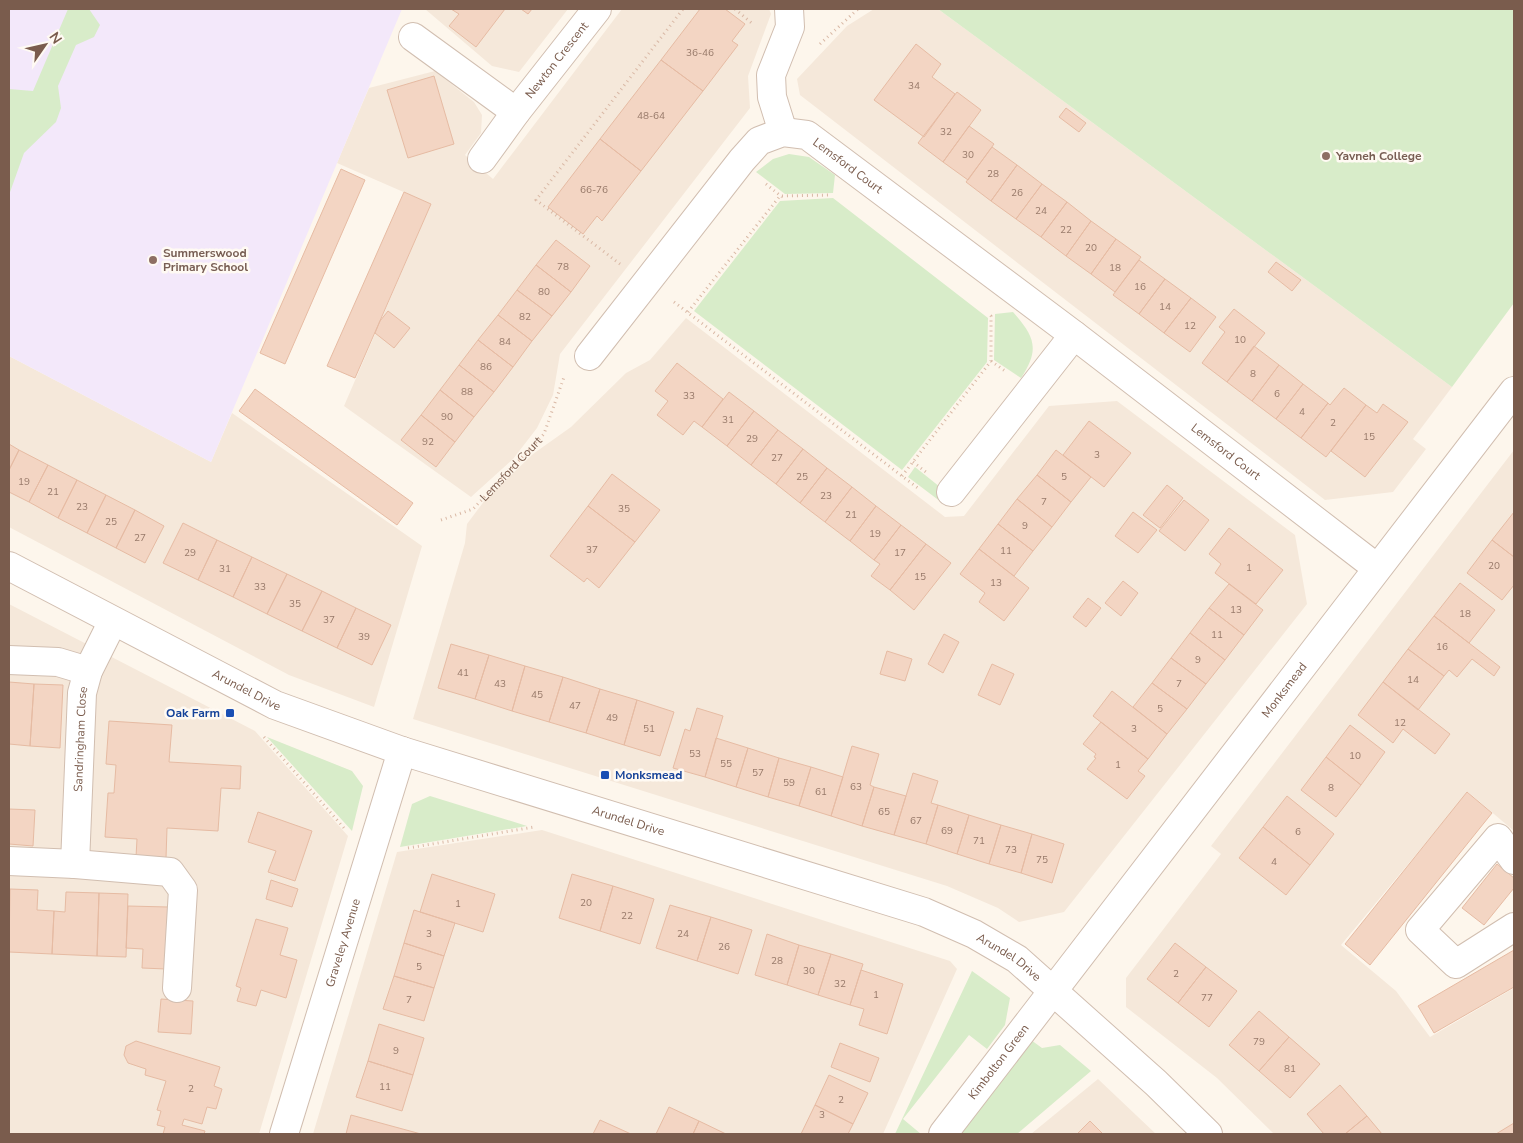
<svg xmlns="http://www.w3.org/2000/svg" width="1523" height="1143" font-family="'Nunito Sans',sans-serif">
	<rect width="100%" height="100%" fill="#fdf6ec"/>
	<path fill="#f5e8da" d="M425 9H568L519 72 492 66Z
		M622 9H769L771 14 748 76 750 108 560 354 553 395 537 428 513 459 471 497 344 406 431 204 337 163 369 88 435 71 474 102 482 115 481 133 465 155 493 179Z
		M874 9H938L1452 387 1413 439 1426 449 1393 492 1325 500 800 95 797 79 847 26Z
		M686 318 945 517 964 516 1049 406 1117 401 1295 535 1307 604 1064 912 1019 922 998 908 947 886 413 719 465 543 467 524 485 500 533 454 571 427 626 373 650 360Z
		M9 356 211 462 232 413 422 546 374 707 289 675 9 527Z
		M1514 450V831L1468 792 1341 945 1396 991 1430 1037 1514 988V1134H1274L1217 1078 1126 1007V978L1221 854 1211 846Z
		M9 604 255 731 348 836 259 1134H9Z
		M542 830 950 961 957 969 883 1134H313L397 852Z
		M1098 1079 1156 1134H1031Z"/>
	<path fill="#f3e8fa" d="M9 9H402L211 462 9 356Z"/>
	<path fill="#d8ecc9" d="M68 9H89L100 25 94 37 76 45 58 86 61 108 56 122 24 153 9 195V89L33 91Z
		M938 9H1514V303L1452 387Z
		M789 154 809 157 835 175 833 193 785 194 756 172 773 159Z
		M833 198 988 318 987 362 902 470 694 311 780 201Z
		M1013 312C1035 337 1040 349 1021 378L994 360 995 314Z
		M915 467 960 503 953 506 945 505 908 477Z
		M267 737 352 771 363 786 352 831Z
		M430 796 527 826 400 847 412 804Z
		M972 971 1010 998 1005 1025 987 1049 969 1035 903 1119 921 1134H895Z
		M1031 1040 1042 1048 1060 1045 1091 1071 1017 1134H960Z"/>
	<path fill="#f3d5c3" stroke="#e6bba3" d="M451 9H505L476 47 449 26 459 14Z
		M521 9H532L528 14Z
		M700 9H725L745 24 732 41 738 45 703 91 661 60Z
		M916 44 941 64 932 77 955 94 924 137 874 100Z
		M661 60 703 91 641 171 600 139Z
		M434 76 454 144 408 158 387 90Z
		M957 92 981 110 943 162 918 143Z
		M1066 108 1086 123 1079 132 1059 117Z
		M969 126 994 144 968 180 943 162Z
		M600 139 641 171 602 221 597 216 583 234 548 207Z
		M992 147 1017 165 991 201 966 182Z
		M1017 165 1042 184 1016 219 991 201Z
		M341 169 365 180 285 364 260 353Z
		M1042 184 1067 202 1041 237 1016 219Z
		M404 192 431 204 355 378 327 366Z
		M1067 202 1091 221 1066 256 1041 237Z
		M1091 221 1116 239 1091 274 1066 256Z
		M1116 239 1141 257 1115 292 1091 274Z
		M556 240 590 266 571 292 536 265Z
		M1139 260 1165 279 1139 314 1113 295Z
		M1276 262 1301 280 1292 291 1268 272Z
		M536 265 571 292 552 316 517 290Z
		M1165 279 1191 298 1164 333 1139 314Z
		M517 290 552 316 532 341 498 315Z
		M1191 298 1216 317 1190 352 1164 333Z
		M1234 309 1265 333 1227 382 1202 363 1225 332 1219 327Z
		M388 311 410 328 394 348 375 333 380 321Z
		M498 315 532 341 513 367 478 340Z
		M478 340 513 367 494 392 459 365Z
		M1254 346 1279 365 1252 401 1227 382Z
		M677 363 723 399 702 427 694 421 683 435 657 415 668 401 655 391Z
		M459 365 494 392 474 417 440 390Z
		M1279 365 1303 384 1276 419 1252 401Z
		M1303 384 1328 403 1301 438 1276 419Z
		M1344 388 1366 405 1326 457 1301 438 1328 403 1330 405Z
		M255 389 413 503 397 525 239 411Z
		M440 390 474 417 455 442 421 415Z
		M729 392 754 411 727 446 702 427Z
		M1383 404 1408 422 1365 477 1331 451 1366 405 1377 413Z
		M754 411 778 430 751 465 727 446Z
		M421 415 455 442 436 467 401 440Z
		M1089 421 1131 453 1104 487 1063 455Z
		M778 430 803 449 776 484 751 465Z
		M9 444 19 450 9 470Z
		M803 449 827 468 800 503 776 484Z
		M19 450 48 465 29 502 9 492V470Z
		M1056 450 1091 477 1071 502 1037 475Z
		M48 465 77 480 58 518 29 502Z
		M827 468 852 487 825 522 800 503Z
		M612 474 660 510 635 542 588 506Z
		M1037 475 1071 502 1052 527 1017 499Z
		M77 480 106 495 87 533 58 518Z
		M1167 485 1183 498 1160 528 1143 515Z
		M852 487 876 506 850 541 825 522Z
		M106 495 135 510 116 548 87 533Z
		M1017 499 1052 527 1033 551 998 524Z
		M1184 500 1209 520 1185 551 1159 531Z
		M588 506 635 542 599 588 587 578 584 582 550 556Z
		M876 506 901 525 874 560 850 541Z
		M135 510 164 526 145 563 116 548Z
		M1133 512 1157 530 1138 553 1115 536Z
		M1514 512V557L1492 540Z
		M183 523 217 540 198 580 163 563Z
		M998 524 1033 551 1014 576 979 549Z
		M901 525 926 544 890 590 871 576 880 564 874 560Z
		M1229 528 1283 570 1256 604 1215 573 1221 564 1209 554Z
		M217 540 252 557 233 597 198 580Z
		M1492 540 1514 557V585L1502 600 1467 573Z
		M926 544 951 563 914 610 890 590Z
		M979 549 1029 588 1004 621 979 602 985 593 960 574Z
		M252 557 287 574 267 614 233 597Z
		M287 574 322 591 302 631 267 614Z
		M1123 581 1138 593 1121 616 1105 603Z
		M1460 583 1495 610 1469 643 1434 616Z
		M1229 584 1263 610 1244 635 1209 608Z
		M322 591 356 608 337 648 302 631Z
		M1088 598 1101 608 1086 627 1073 617Z
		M356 608 391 625 372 665 337 648Z
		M1209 608 1244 635 1225 660 1190 633Z
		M1434 616 1500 667 1494 676 1472 659 1457 677 1449 670 1444 676 1408 649Z
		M1190 633 1225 660 1206 684 1171 658Z
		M944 634 959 642 943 673 928 664Z
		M451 644 489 655 475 699 438 688Z
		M1408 649 1444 676 1418 710 1383 682Z
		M887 651 912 659 905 681 880 674Z
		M489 655 525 666 512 711 475 699Z
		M1171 658 1206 684 1187 709 1152 683Z
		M992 664 1014 674 1000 705 978 695Z
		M525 666 563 677 549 722 512 711Z
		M563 677 600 689 586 733 549 722Z
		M9 682 34 684 30 746 9 744Z
		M1383 682 1450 734 1435 754 1403 729 1393 743 1358 715Z
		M1152 683 1187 709 1167 734 1133 707Z
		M34 684 63 685 60 748 30 746Z
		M600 689 637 700 624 745 586 733Z
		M1112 691 1167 734 1148 759 1093 716Z
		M637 700 674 712 660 756 624 745Z
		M697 708 723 716 705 777 673 768 685 729 690 731Z
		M109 721 172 725 169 762 241 766 240 789 221 788 218 831 167 828 166 858 136 857 137 839 105 837 108 793H114L116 765 106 764Z
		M1101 722 1148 759 1138 771 1145 776 1127 799 1087 769 1096 758 1094 757 1096 754 1083 744Z
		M1350 725 1385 752 1361 785 1326 757Z
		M716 738 748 748 736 787 705 777Z
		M852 746 879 754 870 785 874 787 862 826 831 816Z
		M748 748 779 758 768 797 736 787Z
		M1326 757 1361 785 1336 817 1301 790Z
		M779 758 811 767 799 806 768 797Z
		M811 767 843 777 831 816 799 806Z
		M913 773 938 781 931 803 938 805 926 844 894 835Z
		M874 787 906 796 894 835 862 826Z
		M1467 792 1492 813 1370 965 1345 944Z
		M1287 796 1334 834 1310 865 1263 827Z
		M938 805 969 815 957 854 926 844Z
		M9 809 35 810 33 846 9 844Z
		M258 812 312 831 295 881 268 872 276 851 248 842Z
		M969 815 1001 825 989 864 957 854Z
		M1001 825 1032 834 1021 873 989 864Z
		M1263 827 1310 865 1286 895 1239 858Z
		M1032 834 1064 844 1052 883 1021 873Z
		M1497 864 1514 878V888L1484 925 1462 908Z
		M432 874 495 894 483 932 420 912Z
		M572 874 613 886 600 931 559 918Z
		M271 880 298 889 292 907 266 899Z
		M613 886 654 899 640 944 600 931Z
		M10 889 38 890 37 910 54 911 52 954 9 952Z
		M66 892 99 893 97 956 52 954 54 911 65 912Z
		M99 893 128 894 126 957 97 956Z
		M670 905 711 917 697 961 656 948Z
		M128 906 168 907 166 969 142 968 143 949 126 948Z
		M414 910 455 923 444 956 404 943Z
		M711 917 752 930 738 974 697 961Z
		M256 919 288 928 280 955 297 960 286 998 261 990 256 1006 237 1001 241 988 236 986Z
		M767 934 799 945 787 985 755 975Z
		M404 943 444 956 434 988 394 976Z
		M1175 943 1206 967 1178 1003 1147 979Z
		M799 945 831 954 818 995 787 985Z
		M1514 950V987L1434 1033 1418 1006Z
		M831 954 863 964 850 1005 818 995Z
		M1206 967 1237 991 1209 1027 1178 1003Z
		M861 970 903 984 887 1034 859 1025 864 1009 850 1005Z
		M394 976 434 988 424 1021 383 1009Z
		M161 999 193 1001 191 1034 158 1032Z
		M1259 1011 1289 1037 1259 1071 1229 1045Z
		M379 1024 424 1038 413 1075 368 1061Z
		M1289 1037 1320 1064 1290 1098 1259 1071Z
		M136 1041 220 1067 214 1086 222 1089 216 1109 207 1107 202 1124 184 1119 182 1125 205 1131 204 1134H163L165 1127 157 1125 161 1111 157 1110 166 1081 145 1075 146 1069 128 1063 124 1055 126 1046Z
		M840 1043 879 1058 870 1082 831 1067Z
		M368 1061 413 1075 402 1111 356 1097Z
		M829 1075 868 1093 853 1124 815 1105Z
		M1340 1085 1367 1116 1345 1134H1324L1307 1114Z
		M815 1105 853 1124 848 1134H801Z
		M669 1107 699 1121 693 1134H656Z
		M351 1115 421 1134H346Z
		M1367 1116 1382 1134H1345Z
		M600 1120 631 1134H593Z
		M699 1121 726 1134H693Z
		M1090 1121 1103 1134H1077Z
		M1514 1123V1134H1496Z"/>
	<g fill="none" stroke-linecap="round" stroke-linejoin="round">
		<g stroke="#d1beb0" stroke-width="30">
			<g id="minor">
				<path d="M413 37 516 112"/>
				<path d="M783 132 772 97 771 75 790 27 789 9"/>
				<path id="s2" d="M482 159 516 112 597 9"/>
				<path id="s3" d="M589 356 742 160 759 141 783 132 807 135 1074 335 1377 568"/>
				<path d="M951 492 1074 335"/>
				<path id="s4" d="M9 566 275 705 402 751 924 912 974 934 1017 959 1156 1083 1208 1134"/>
				<path d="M9 660 58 662 88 671"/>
				<path d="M1514 860 1498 838 1420 930 1456 964 1514 927"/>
				<path d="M9 861 75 864 170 872 183 890 177 988"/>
				<path id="s5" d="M75 864 82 693 88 671 113 621"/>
				<path id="s6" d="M284 1134 402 751"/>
				<path id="s7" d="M943 1134 1514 391"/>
			</g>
		</g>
		<g stroke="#d9b8a5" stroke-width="3" stroke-dasharray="1 4" stroke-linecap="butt">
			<path d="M735 9 754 25"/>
			<path d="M820 44 858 9"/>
			<path d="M766 184 782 197"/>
			<path d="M620 264 536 200 683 9"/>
			<path d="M674 302 919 489"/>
			<path d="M688 312 780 196 831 195"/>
			<path d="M991 361 1005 371"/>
			<path d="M913 462 926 472"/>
			<path d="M902 476 991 361V316L989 315"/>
			<path id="s1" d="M441 520 473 509 544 434 564 377"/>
			<path d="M264 737 344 828"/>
			<path d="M408 848 534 827"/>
		</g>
		<use href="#minor" stroke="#fff" stroke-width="28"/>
	</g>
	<g fill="#8d6e63" stroke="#fffaf3" stroke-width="2">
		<circle cx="1326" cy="156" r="5"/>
		<circle cx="153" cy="260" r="5"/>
	</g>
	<g fill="#1a4fb4" stroke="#fffaf3" stroke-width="2">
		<rect x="225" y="708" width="10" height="10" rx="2.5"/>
		<rect x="600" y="770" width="10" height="10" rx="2.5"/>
	</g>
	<g text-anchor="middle" stroke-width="5" stroke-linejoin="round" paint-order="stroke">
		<g font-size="10" fill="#987a6a">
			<text x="700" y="56">36-46</text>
			<text x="914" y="89">34</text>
			<text x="651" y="119">48-64</text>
			<text x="946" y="135">32</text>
			<text x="968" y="158">30</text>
			<text x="993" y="177">28</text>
			<text x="594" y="193">66-76</text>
			<text x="1017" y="196">26</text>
			<text x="1041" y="214">24</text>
			<text x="1066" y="233">22</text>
			<text x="1091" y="251">20</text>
			<text x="563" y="270">78</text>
			<text x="1115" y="271">18</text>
			<text x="1140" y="290">16</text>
			<text x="544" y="295">80</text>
			<text x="1165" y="310">14</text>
			<text x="525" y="320">82</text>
			<text x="1190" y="329">12</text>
			<text x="1240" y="343">10</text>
			<text x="505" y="345">84</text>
			<text x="486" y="370">86</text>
			<text x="1253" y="377">8</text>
			<text x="467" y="395">88</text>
			<text x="1277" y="397">6</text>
			<text x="689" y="399">33</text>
			<text x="1302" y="415">4</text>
			<text x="447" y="420">90</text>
			<text x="728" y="423">31</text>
			<text x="1333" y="426">2</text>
			<text x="1369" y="440">15</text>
			<text x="752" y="442">29</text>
			<text x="428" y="445">92</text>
			<text x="1097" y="458">3</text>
			<text x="777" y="461">27</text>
			<text x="802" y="480">25</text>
			<text x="1064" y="480">5</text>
			<text x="24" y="485">19</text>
			<text x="53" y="495">21</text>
			<text x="826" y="499">23</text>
			<text x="1044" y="505">7</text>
			<text x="82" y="510">23</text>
			<text x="624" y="512">35</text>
			<text x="851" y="518">21</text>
			<text x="111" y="525">25</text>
			<text x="1025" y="529">9</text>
			<text x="875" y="537">19</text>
			<text x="140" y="541">27</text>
			<text x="592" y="553">37</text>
			<text x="1006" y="554">11</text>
			<text x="190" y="556">29</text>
			<text x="900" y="556">17</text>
			<text x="1494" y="569">20</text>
			<text x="1249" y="571">1</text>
			<text x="225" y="572">31</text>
			<text x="920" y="580">15</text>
			<text x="996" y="586">13</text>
			<text x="260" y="590">33</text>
			<text x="295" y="607">35</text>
			<text x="1236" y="613">13</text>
			<text x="1465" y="617">18</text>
			<text x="329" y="623">37</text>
			<text x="1217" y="638">11</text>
			<text x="364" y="640">39</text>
			<text x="1442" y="650">16</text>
			<text x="1198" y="663">9</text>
			<text x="463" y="676">41</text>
			<text x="1413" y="683">14</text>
			<text x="500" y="687">43</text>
			<text x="1179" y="687">7</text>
			<text x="537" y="698">45</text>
			<text x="575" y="709">47</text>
			<text x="1160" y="712">5</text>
			<text x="612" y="721">49</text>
			<text x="1400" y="726">12</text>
			<text x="649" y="732">51</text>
			<text x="1134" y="732">3</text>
			<text x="695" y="757">53</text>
			<text x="1355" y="759">10</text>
			<text x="726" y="767">55</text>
			<text x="1118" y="768">1</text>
			<text x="758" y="776">57</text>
			<text x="789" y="786">59</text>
			<text x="856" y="790">63</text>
			<text x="1331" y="791">8</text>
			<text x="821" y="795">61</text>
			<text x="884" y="815">65</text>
			<text x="916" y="824">67</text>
			<text x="947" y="834">69</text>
			<text x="1298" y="835">6</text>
			<text x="979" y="844">71</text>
			<text x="1011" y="853">73</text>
			<text x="1042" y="863">75</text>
			<text x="1274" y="865">4</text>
			<text x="586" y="906">20</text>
			<text x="458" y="907">1</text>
			<text x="627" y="919">22</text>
			<text x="429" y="937">3</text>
			<text x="683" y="937">24</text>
			<text x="724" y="950">26</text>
			<text x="777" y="964">28</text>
			<text x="419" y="970">5</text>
			<text x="809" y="974">30</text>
			<text x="1176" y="977">2</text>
			<text x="840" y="987">32</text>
			<text x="876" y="998">1</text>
			<text x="1207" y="1001">77</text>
			<text x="409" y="1003">7</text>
			<text x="1259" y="1045">79</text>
			<text x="396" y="1054">9</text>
			<text x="1290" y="1072">81</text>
			<text x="385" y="1090">11</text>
			<text x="191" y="1092">2</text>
			<text x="841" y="1103">2</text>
			<text x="822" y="1118">3</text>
		</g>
		<g font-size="12" fill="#7a5c4d" stroke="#fffaf3">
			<text dy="4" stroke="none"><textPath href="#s2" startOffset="124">Newton Crescent</textPath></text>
			<text dy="4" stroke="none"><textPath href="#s3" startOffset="375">Lemsford Court</textPath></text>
			<text dy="4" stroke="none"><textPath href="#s3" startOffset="849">Lemsford Court</textPath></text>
			<text dy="4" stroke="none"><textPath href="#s1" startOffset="89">Lemsford Court</textPath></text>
			<text dy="4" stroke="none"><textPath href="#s4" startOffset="268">Arundel Drive</textPath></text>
			<text dy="4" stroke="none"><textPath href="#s7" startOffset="560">Monksmead</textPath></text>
			<text dy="4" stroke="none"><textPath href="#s5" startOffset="125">Sandringham Close</textPath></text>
			<text dy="4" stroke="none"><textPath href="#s4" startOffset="672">Arundel Drive</textPath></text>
			<text dy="4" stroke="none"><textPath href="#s6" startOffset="200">Graveley Avenue</textPath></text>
			<text dy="4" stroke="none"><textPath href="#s4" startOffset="1078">Arundel Drive</textPath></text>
			<text dy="4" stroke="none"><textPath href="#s7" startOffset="91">Kimbolton Green</textPath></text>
		</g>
		<g font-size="12" font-weight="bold" fill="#785e54" stroke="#fffaf3" text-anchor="start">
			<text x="1336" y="160">Yavneh College</text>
			<text x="163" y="257">Summerswood<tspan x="163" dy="14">Primary School</tspan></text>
		</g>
		<g font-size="12" font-weight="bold" fill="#164399" stroke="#fffaf3" text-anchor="end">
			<text x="220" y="717">Oak Farm</text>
			<text x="615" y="779" text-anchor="start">Monksmead</text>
		</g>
	</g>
	<rect width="1523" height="1143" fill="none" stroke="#7a5c4d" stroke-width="20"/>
	<g transform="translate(45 45) rotate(56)" stroke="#fffaf3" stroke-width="4" paint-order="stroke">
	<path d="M0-4L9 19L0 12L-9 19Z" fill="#7a5c4d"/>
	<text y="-8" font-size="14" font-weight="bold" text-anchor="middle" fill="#7a5c4d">N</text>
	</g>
</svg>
